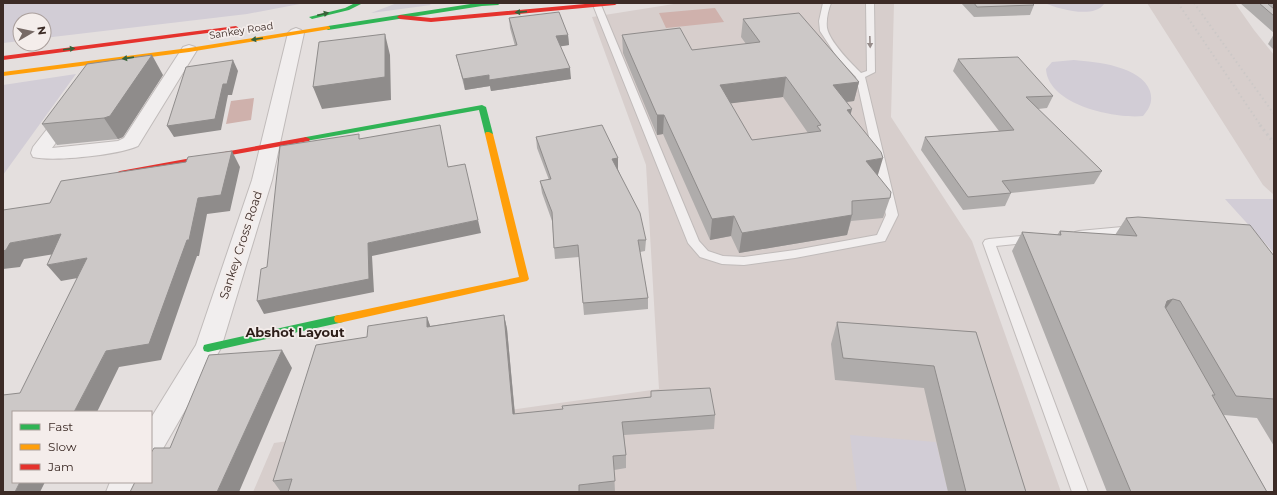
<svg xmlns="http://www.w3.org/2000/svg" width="1277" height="495" font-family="Montserrat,sans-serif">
	<rect width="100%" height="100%" fill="#e4dfde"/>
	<path fill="#d7cecc" d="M680 3H894L891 117 972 241 1061 492H253L274 443 659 389 646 165 592 17Z
		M1147 3H1235L1254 30 1274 55V195L1263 185Z"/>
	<path fill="#d2cdd6" d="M3 3H305L247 14 44 38V20H20V41L3 43Z
		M397 3H428L431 5 371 13Z
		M1045 3H1104V4C1094 19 1058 9 1045 3Z
		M1074 60C1097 62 1141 66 1150 91 1153 101 1150 108 1143 116 1115 119 1048 105 1046 69L1052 62Z
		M76 74 3 175V85Z
		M1225 199H1274V253Z
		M850 435 936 442 948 492H857Z"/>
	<path fill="#cfb1ac" d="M715 8 724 22 666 28 659 13Z
		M254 98 251 120 226 124 231 101Z"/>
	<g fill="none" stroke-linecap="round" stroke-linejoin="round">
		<g stroke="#c0bbba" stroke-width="2">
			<path id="lane" d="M594 3H598L601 5 699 241 708 251 723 256 744 257 795 250 877 235 886 215 856 77 837 57 820 31 819 21 823 3H831C828 11 826 20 827 28 830 42 849 61 859 71L861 73 867 71 866 3H874L875 72 865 77 898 215 885 241 795 258 744 265 722 264 700 257 688 243 593 5Z
				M1133 226 1137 227 1139 230 1137 233 1079 239 1075 238 1073 235 1075 232 1079 231Z
				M1033 235 1037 236 1039 239 1037 242 996 246 1088 492H1072L983 243 985 240 989 239Z"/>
		</g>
		<g stroke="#c0bbba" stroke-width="2">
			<path id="street" d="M296 28 301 30 304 33 272 180 221 348 161 452 151 456V418L196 345 252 180 288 33 291 30Z
				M189 45 195 47 197 50 138 146C118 155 53 162 33 157L31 153 33 147 62 110 68 109 74 110 77 114 52 148 118 141 124 138 183 47Z
				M110 482H142L137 492H106Z"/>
		</g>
		<use href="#lane" fill="#f1eeee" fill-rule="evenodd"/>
		<use href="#street" fill="#f1eeee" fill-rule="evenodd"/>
		<path fill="#30b455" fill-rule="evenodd" d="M355 3H363L349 10 312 19 309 17 345 8Z
			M477 3H501L498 5 482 6 328 30 325 28 328 26Z
			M482 105 486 107 493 134 492 136H489L485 134 479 110 306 141 302 139 306 137Z
			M339 315 343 316 344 319 343 322 339 323 208 352 204 351 203 348 204 345 208 344Z"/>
		<path fill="#ff9f0a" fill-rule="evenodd" d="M328 26 330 27V29L189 52 3 76V72L189 48Z
			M486 132H489L493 134 529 279 527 281 339 323 335 322 334 319 335 316 339 315 519 277 485 134Z"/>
		<path fill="#e5322d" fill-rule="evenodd" d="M596 3H618L615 5 431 22 400 19 397 17 400 15 431 18Z
			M236 26 239 28 238 29 3 60V56Z
			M306 137 310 139 309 141 120 175 116 173 120 171Z"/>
		<path stroke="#ccc8c7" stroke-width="2" stroke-dasharray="1.5 3" stroke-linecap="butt" d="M1178 3 1261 126
			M1194 3 1274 114"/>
		<path stroke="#ccc8c7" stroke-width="3" stroke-dasharray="2 3.5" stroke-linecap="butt" d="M1260 125 1274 143"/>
	</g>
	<path fill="#afacab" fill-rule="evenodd" d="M961 3H1032L1034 5 1030 15 974 17Z
		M1240 3H1267L1274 9V33Z
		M1268 3H1274V9Z
		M509 18 568 35 569 45 560 46 571 79 491 91 490 86 465 90 456 55 515 46 510 28Z
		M743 19 859 82 854 101 847 102 851 114 877 175 890 198 883 218 851 221 847 235 739 253 731 236 710 240 663 134 657 135 623 53 622 35 692 50 746 44 741 37ZM783 97 808 133 752 140 730 103Z
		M1274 34V50L1268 44Z
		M958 59 1053 96 1047 108 1038 109 1102 171 1094 184 1011 193 1005 206 963 210 921 150 925 137 999 131 953 71Z
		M163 75 123 137 118 139 57 145 42 124Z
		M536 137 618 158V169L646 240 645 251 640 252 648 298V309L584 315 579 257 555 259 552 221 542 193 540 181 549 180 537 148Z
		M1126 218 1274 256V446L1257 418 1224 415 1267 492H1107L1012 251 1022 232 1057 235 1060 231 1115 235Z
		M504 315 507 329 515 414 563 409 651 397V391L715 415 714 429 624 435 626 455V468L614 470 615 492H281L273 481 367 337 427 317 430 326Z
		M837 322 976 332 1026 492H948L924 388 835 380 831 344Z"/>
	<path fill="#8f8c8b" d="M385 34 390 55 391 100 322 109 313 87Z
		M568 35 569 45 557 47 556 36Z
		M152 55 163 75 123 137 118 139 104 118Z
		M233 60 238 71 232 95H228L221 130 174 137 167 126 223 84Z
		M570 68 571 79 491 91 490 86 465 90 463 79 489 75Z
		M786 77 783 97 718 105 720 85Z
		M859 82 854 101 829 104 833 85Z
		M852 109 847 128V110Z
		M657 115H664L663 134 657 135Z
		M232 151 240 167 230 211 207 214 199 256H197L161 360 119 367 97 412H74L106 351 198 198Z
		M618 158V169L612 170V159Z
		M883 158 877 178 866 161Z
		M852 215 847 235 739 253 742 233Z
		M734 216 731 236 710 240 712 219Z
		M478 220 481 233 372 256 374 292 264 314 257 301 368 243Z
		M61 234 73 251 24 259 20 267 3 269V251L10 243Z
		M87 258 100 274 61 281 47 265Z
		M1173 299 1158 319 1167 301Z
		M504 315 507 329 516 427 513 414Z
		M427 317 432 331 427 327Z
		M282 350 292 368 239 492H217Z
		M20 482H45L40 492H15Z"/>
	<path fill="#ccc8c7" stroke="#8f8c8b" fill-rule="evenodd" d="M974 3H1032L1034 5 977 7Z
		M1259 3H1267L1274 9V16Z
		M559 12 568 35 556 36 570 68 489 80V75L463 79 456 55 517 45 509 18Z
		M799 13 859 82 833 85 852 109 847 110 881 152 883 158 866 161 891 192 890 198 852 201V215L742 233 734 216 712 219 664 115H657L622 35 680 28 692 50 760 42 743 19ZM786 77 821 125 817 126 821 131 752 140 720 85Z
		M385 34V77L313 87 319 42Z
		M152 55 110 116 104 118 42 124 87 64Z
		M1018 57 1053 96 1026 97 1102 171 1002 181 1011 193 968 197 925 137 1014 130 958 59Z
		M233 60 227 84H223L215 119 167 126 186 67Z
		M440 125 448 167 465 164 478 220 368 243 369 279 257 301 261 269 267 267 280 146 359 134V139Z
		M602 125 618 158 612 159 640 213 646 240H638L648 298 583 303 578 245 554 248 552 212 540 181 551 179 536 137Z
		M232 151 221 195 198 198 189 240H187L149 344 106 351 74 412H13V482H20L15 492H3V395L20 393 87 258 47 265 61 234 10 243 6 250 3 251V210L50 203 61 181 186 162 188 157Z
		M1138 217 1250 225 1274 256V399L1236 396 1180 301 1173 299 1167 301 1165 307 1215 395H1212L1267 492H1131L1022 232 1061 235 1060 231 1137 236 1126 218Z
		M504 315 513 414 563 409 562 406 651 397V391L710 388 715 415 622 422 626 455 613 456 615 481 579 485V492H288L292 479 273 481 316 345 367 337 368 326 427 317V327Z
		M837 322 976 332 1026 492H966L934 366 843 358Z
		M282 350 217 492H130L135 482H151V453L154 448H170L209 355Z"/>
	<defs><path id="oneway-solid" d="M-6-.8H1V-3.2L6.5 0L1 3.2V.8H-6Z"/></defs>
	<g fill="#376239">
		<use href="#oneway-solid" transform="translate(521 12) rotate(175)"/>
		<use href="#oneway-solid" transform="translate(323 14) rotate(-13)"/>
		<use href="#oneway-solid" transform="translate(257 39) rotate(171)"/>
		<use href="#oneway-solid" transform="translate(69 49) rotate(-7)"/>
		<use href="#oneway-solid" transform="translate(128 58) rotate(172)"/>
	</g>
	<use fill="#968c8a" href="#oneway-solid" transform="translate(870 42) rotate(88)"/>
	<g text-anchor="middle" stroke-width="3.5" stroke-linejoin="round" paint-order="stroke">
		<g font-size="10" fill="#3c2b26" stroke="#f4edeb">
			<text transform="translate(241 30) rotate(-9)" y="4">Sankey Road</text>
		</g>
		<g font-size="12" fill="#3c2b26" stroke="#f4edeb">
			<text transform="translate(241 245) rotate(-72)" y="4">Sankey Cross Road</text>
		</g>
		<g font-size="13" font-weight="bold" fill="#2d1e19" stroke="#f4edeb">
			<text x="295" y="337">Abshot Layout</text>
		</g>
	</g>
	<rect width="1277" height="495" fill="none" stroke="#3c2b26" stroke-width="8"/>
	<rect x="12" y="411" width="140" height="72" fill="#f4edeb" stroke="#aa9f9c"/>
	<rect x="20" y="424" width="20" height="6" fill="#30b455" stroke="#aa9f9c"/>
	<text x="48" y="431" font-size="12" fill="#3c2b26">Fast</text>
	<rect x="20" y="444" width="20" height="6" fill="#ff9f0a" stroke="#aa9f9c"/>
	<text x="48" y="451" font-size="12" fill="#3c2b26">Slow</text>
	<rect x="20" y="464" width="20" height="6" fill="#e5322d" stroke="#aa9f9c"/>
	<text x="48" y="471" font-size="12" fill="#3c2b26">Jam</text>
	<g transform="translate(32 32) rotate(81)"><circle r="19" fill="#f4edeb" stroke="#aa9f9c"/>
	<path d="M0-3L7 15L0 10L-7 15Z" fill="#776a66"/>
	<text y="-6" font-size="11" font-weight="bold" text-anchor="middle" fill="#3c2b26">N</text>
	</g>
</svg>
